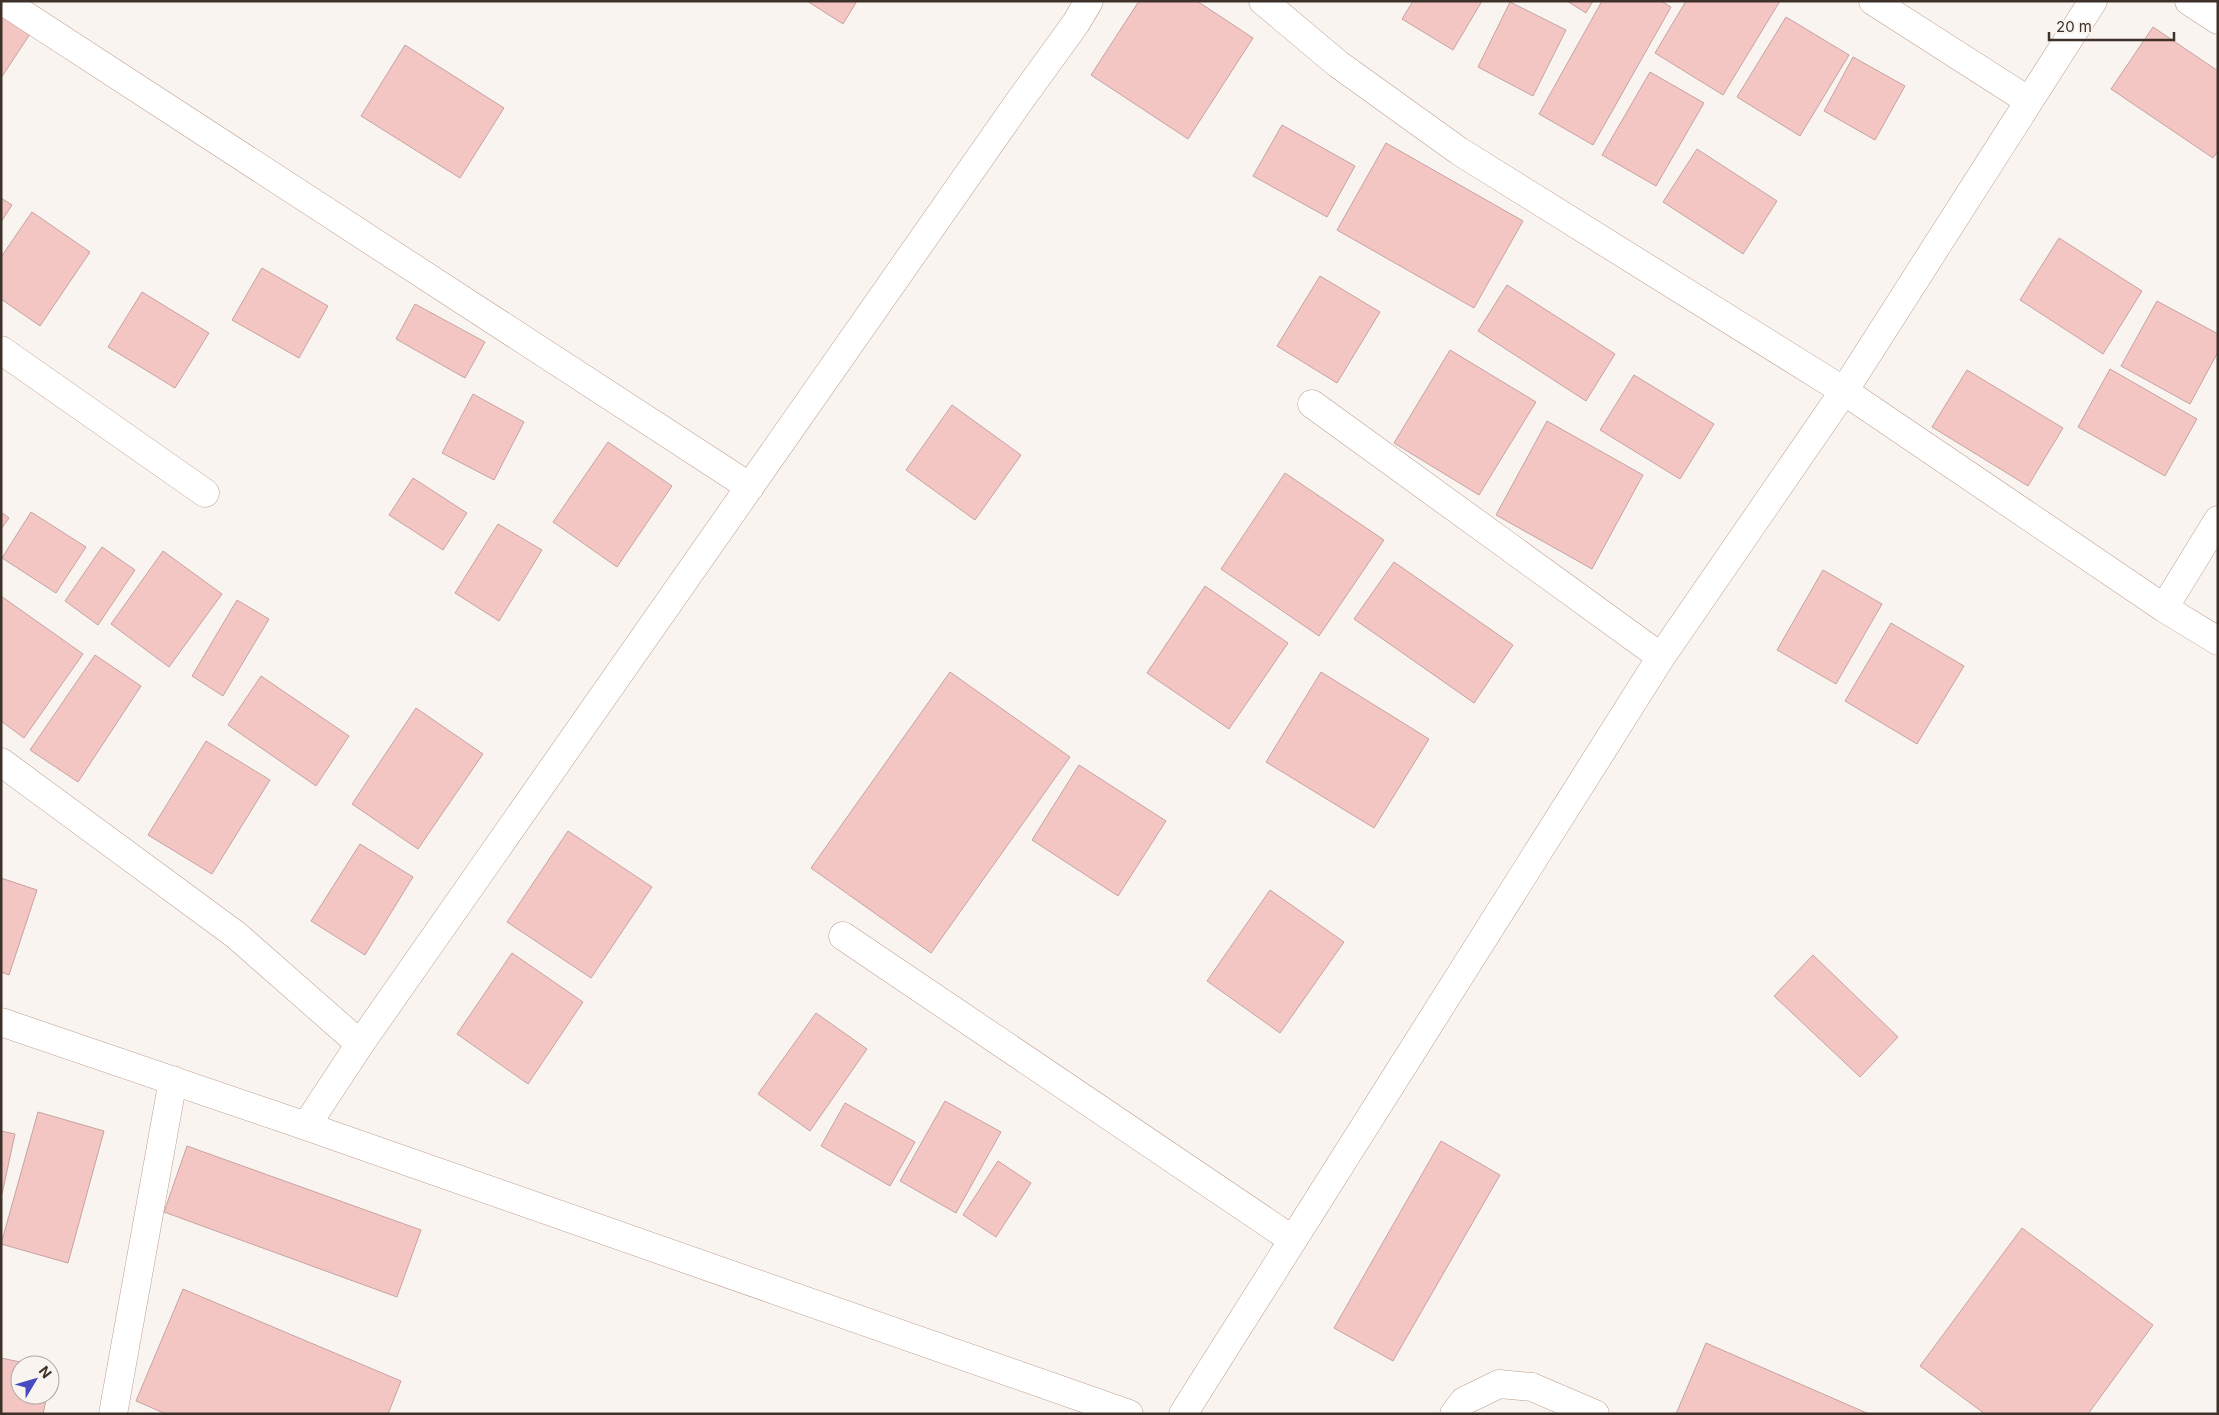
<svg xmlns="http://www.w3.org/2000/svg" width="2219" height="1415" font-family="Inter,sans-serif">
	<rect width="100%" height="100%" fill="#faf4f0"/>
	<path fill="#f3c6c4" stroke="#c6a3a1" d="M807 1H857L843 24Z
		M1139 1H1197L1253 38 1188 139 1091 75Z
		M1413 1H1482L1453 50 1402 19Z
		M1567 1H1593L1586 13Z
		M1602 1H1661L1671 7 1593 145 1539 114Z
		M1686 1H1780L1723 95 1655 53Z
		M1510 2 1566 30 1533 96 1478 67Z
		M1 14 30 34 1 78Z
		M1786 17 1849 55 1800 136 1737 97Z
		M2153 27 2218 71V151L2213 158 2111 89Z
		M405 45 504 108 460 178 361 116Z
		M1853 57 1905 86 1875 140 1824 111Z
		M1650 72 1704 103 1656 186 1602 155Z
		M1282 125 1355 166 1327 217 1253 176Z
		M1386 143 1523 221 1474 308 1337 230Z
		M1697 149 1777 201 1743 254 1663 202Z
		M1 198 12 205 1 222Z
		M32 212 90 252 40 326 1 299V257Z
		M2059 238 2142 291 2103 354 2020 300Z
		M262 268 328 306 299 358 232 320Z
		M1320 276 1380 312 1337 383 1277 346Z
		M1507 285 1615 354 1586 401 1478 331Z
		M142 292 209 333 175 388 108 347Z
		M2157 301 2218 334V352L2190 404 2121 366Z
		M415 304 485 342 465 378 396 339Z
		M1450 350 1536 402 1479 495 1394 443Z
		M2110 369 2197 419 2165 476 2078 427Z
		M1967 370 2063 428 2028 486 1932 427Z
		M1634 375 1714 424 1680 479 1600 430Z
		M473 394 524 422 494 480 442 453Z
		M952 405 1021 455 975 520 906 470Z
		M1547 421 1643 475 1592 569 1496 515Z
		M608 442 672 486 617 567 553 522Z
		M1285 473 1384 540 1319 636 1221 569Z
		M413 478 467 513 443 550 389 515Z
		M1 512 9 518 1 529Z
		M31 512 86 547 56 593 2 558Z
		M498 524 542 550 499 621 455 593Z
		M102 547 135 570 98 625 65 601Z
		M163 551 222 594 169 667 111 624Z
		M1394 562 1513 645 1474 703 1354 619Z
		M1823 570 1882 604 1836 684 1777 650Z
		M1205 586 1288 643 1229 729 1147 673Z
		M1 596 83 654 24 738 1 721Z
		M237 600 269 619 223 696 192 676Z
		M1891 623 1964 666 1917 744 1845 701Z
		M95 655 141 686 78 782 30 750Z
		M950 672 1070 757 931 953 811 868Z
		M1321 672 1429 739 1374 828 1266 762Z
		M261 676 349 736 316 786 228 725Z
		M416 708 483 754 418 849 352 804Z
		M206 741 270 780 212 874 148 835Z
		M1079 765 1166 821 1118 896 1032 840Z
		M568 831 652 887 591 978 507 922Z
		M360 844 413 877 365 955 311 921Z
		M1 878 37 890 9 975 1 972Z
		M1270 890 1344 942 1280 1033 1207 981Z
		M512 953 583 1002 528 1084 457 1034Z
		M1813 955 1898 1037 1860 1077 1774 996Z
		M816 1013 867 1049 810 1131 758 1094Z
		M945 1101 1001 1132 956 1213 900 1181Z
		M845 1103 915 1142 890 1186 821 1146Z
		M38 1112 104 1131 68 1263 1 1244Z
		M1 1131 15 1134 2 1194H1Z
		M1441 1141 1500 1175 1393 1361 1334 1328Z
		M187 1146 421 1230 397 1297 164 1212Z
		M998 1161 1031 1183 996 1237 963 1215Z
		M2022 1228 2153 1325 2088 1414H1985L1920 1366Z
		M183 1289 401 1381 388 1414H166L136 1401Z
		M1706 1343 1869 1414H1676Z
		M1 1358 35 1365H20V1395H47L43 1414H1Z"/>
	<g fill="none" stroke-linecap="round" stroke-linejoin="round">
		<g stroke="#bc9e8f" stroke-width="29">
			<path id="minor" d="M3 1 750 487
				M1263 1 1338 64 1459 151 1844 391 2164 608 2218 641
				M1873 1 2029 101
				M2189 1 2218 20
				M1 350 205 493
				M1312 404 1661 657
				M2164 608 2218 520
				M1 762 236 935 360 1044
				M843 936 1293 1240
				M1 1022 306 1126 1129 1414
				M306 1126 360 1044 1016 106 1076 23 1089 1
				M113 1414 173 1080
				M1183 1414 1661 657 1844 391 2093 1
				M1454 1414 1464 1401 1499 1384 1532 1387 1595 1414"/>
		</g>
		<use href="#minor" stroke="#fff" stroke-width="28"/>
	</g>
	<rect width="2219" height="1415" fill="none" stroke="#3d312a" stroke-width="5"/>
	<g transform="translate(35 1380) rotate(52)"><circle r="24" fill="#faf4f0" stroke="#aea6a1"/>
	<path d="M0-4L9 19L0 12L-9 19Z" fill="#464bc0"/>
	<text y="-8" font-size="14" font-weight="bold" text-anchor="middle" fill="#3d312a">N</text>
	</g>
	<path d="M2049 32v8h125v-8" fill="none" stroke="#3d312a" stroke-width="2.5"/>
	<text x="2056" y="32" font-size="15" fill="#3d312a" stroke="#faf4f0" stroke-width="4" paint-order="stroke">20 m</text>
</svg>
